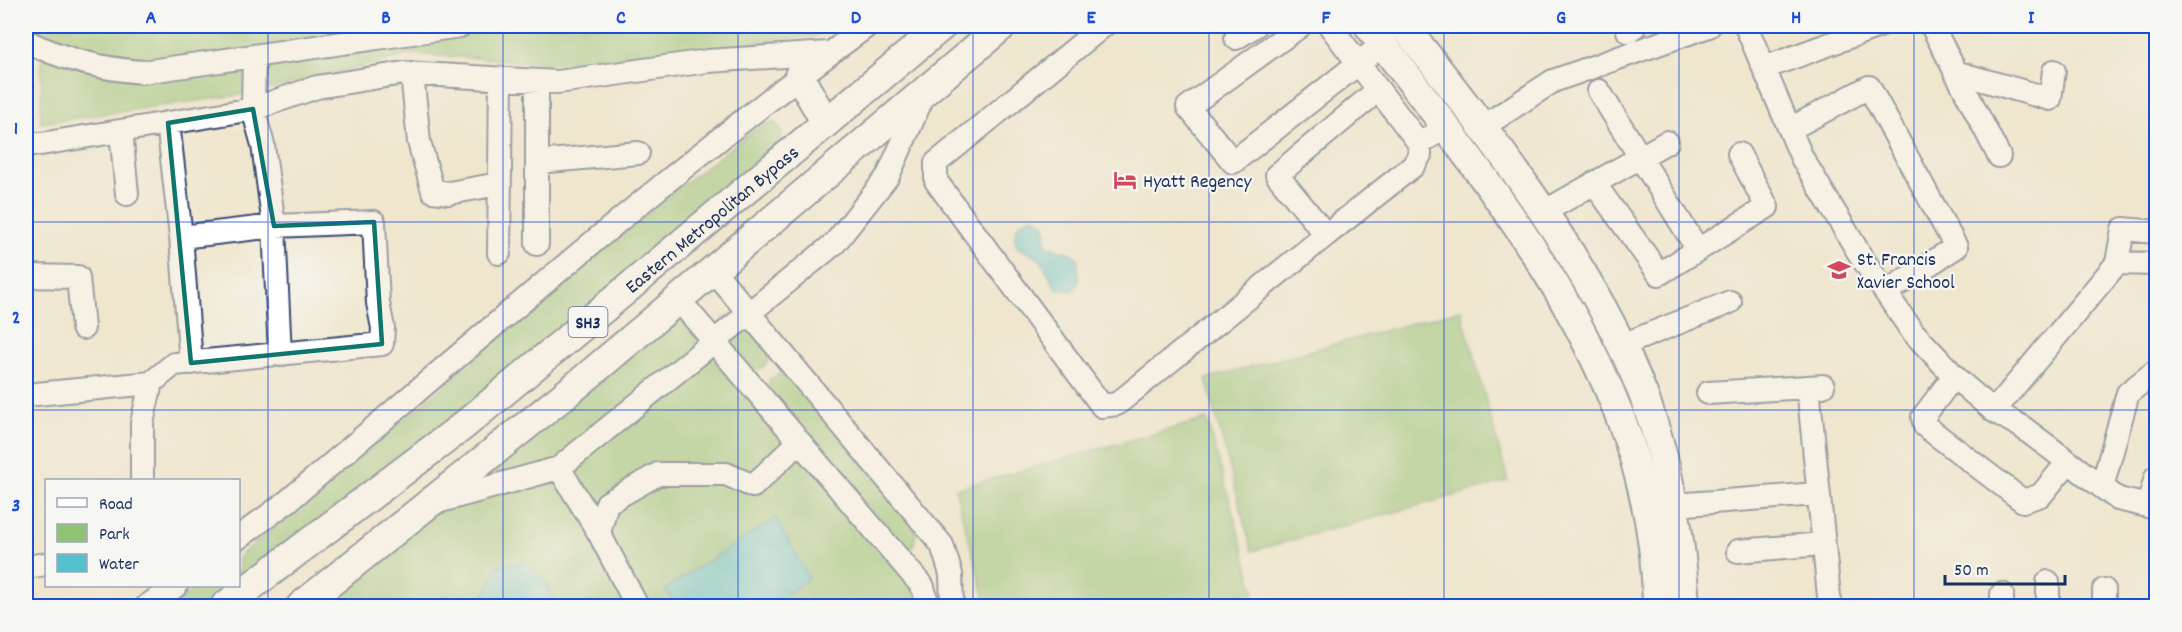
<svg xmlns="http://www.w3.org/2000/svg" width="2182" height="632" font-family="Dekko,sans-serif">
	<rect width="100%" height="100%" fill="#f6f6f2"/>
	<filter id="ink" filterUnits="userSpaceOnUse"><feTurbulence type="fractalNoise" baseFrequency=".0167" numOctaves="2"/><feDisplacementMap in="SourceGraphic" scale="12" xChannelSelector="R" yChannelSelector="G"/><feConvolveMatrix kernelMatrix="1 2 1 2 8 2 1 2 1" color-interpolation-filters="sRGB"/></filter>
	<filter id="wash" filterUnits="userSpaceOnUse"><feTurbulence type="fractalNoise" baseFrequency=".008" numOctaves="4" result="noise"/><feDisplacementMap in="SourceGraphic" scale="24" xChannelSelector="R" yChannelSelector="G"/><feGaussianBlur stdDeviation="1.35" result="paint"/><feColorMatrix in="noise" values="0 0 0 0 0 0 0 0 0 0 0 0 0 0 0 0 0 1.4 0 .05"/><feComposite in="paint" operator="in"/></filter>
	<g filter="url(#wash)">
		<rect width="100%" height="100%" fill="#efe6cd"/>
		<path fill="#90c374" stroke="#567969" stroke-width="1.5" d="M26 26H830L815 36 564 64 413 54 253 93 41 123 42 40 26 29Z
			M772 122 779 126 782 135 771 153 442 427 235 588 210 606H170L199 586H238L239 556 301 507 659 203 754 130Z
			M678 308 917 592 919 606H311Z
			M1461 310 1508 481 1252 551 1206 379Z
			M731 315 738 317 771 353C769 364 763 368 753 371L719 327 724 318Z
			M779 374 788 375 913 523 916 535 913 547 904 549 769 392V380Z
			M1207 419 1255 593 1205 606H987L955 489Z"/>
		<path fill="#54c1cd" stroke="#387896" stroke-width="1.5" d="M1035 217 1045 224 1046 244C1056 253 1069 248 1078 259L1079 281 1073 291 1057 290 1040 259 1017 247C1011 232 1018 219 1035 217Z
			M776 518 809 578 770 606H677L665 589Z
			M526 562 543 580 559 606H481L498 565Z"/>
	</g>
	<g filter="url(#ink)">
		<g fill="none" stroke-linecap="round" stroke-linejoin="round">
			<g stroke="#3b4a6f" stroke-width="26">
				<path id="minor" d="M1103 26 936 163V181L1102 406 1117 404 1326 235
					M1300 26 1188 107 1233 162 1383 44
					M1330 26 1419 143
					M1746 26 1802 158 1862 258 1912 331 1959 381 1994 411 2022 427 2118 499 2156 508
					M1932 26 1999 156
					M1628 31 1635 26
					M1236 38 1255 26
					M26 41C64 60 101 69 143 72L460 26
					M254 56 253 109 263 145 274 226 280 355
					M1764 68 1879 26
					M1955 72 2050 99 2054 71
					M412 73 419 142 433 191 449 193 499 184
					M1378 90 1277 175 1326 235 1413 166 1420 155 1419 143 1446 128
					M1599 91 1698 250
					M1481 128 1553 81 1709 26
					M1790 129 1869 87 1956 247 1886 292
					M121 131 127 194
					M26 144H41L253 109 317 87 404 73 558 82 708 61 829 53
					M538 162 638 153
					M1594 183 1659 274 1767 207 1739 154
					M1542 213 1667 142
					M181 237 191 363
					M537 244V81
					M499 253 501 80
					M2117 263 2156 264
					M713 270 942 545 951 574 952 606
					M26 276 78 277 83 328
					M678 299 923 587 928 606
					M1620 346 1730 302
					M1954 376 1923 417 1925 426 2023 501 2041 495 2068 462
					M1808 387 1830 606
					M1708 393 1823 386
					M26 395 151 383
					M1994 411 2117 263 2123 229 2156 232
					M559 468 599 533
					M142 480V423L151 383 174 364 382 344 383 328 378 303 374 222 274 226 181 237 168 123
					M2102 487 2128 393 2156 371
					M434 503 559 468 835 243 888 176 924 94
					M1674 505 1817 494
					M2148 506 2156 477
					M238 538 288 501C477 341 668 172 867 26
					M1738 551 1823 544
					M26 567 46 564
					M2048 582V606
					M2104 590V606
					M2002 594V606
					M147 606 176 586
					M637 606 599 533 607 503 658 474H726L753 486 799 442"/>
			</g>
			<g stroke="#3b4a6f" stroke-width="32">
				<g id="major">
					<path d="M1369 26C1498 197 1656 380 1657 606"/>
					<path d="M1404 26C1490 135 1592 264 1643 394 1669 462 1681 534 1685 606"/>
					<path d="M799 76 826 123"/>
					<path id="s1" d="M225 606 463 426 942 26"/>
					<path d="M301 606 577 385 1002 26"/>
				</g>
			</g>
			<use href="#minor" stroke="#fff" stroke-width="22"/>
			<use href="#major" stroke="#fff" stroke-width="28"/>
		</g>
	</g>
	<path d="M0 0H2182V632H0ZM253 109 274 226 374 222 382 344 191 363 168 123Z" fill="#efe6cd" fill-opacity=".55" fill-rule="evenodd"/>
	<path fill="none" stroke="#0f766e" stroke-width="4.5" stroke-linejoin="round" d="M253 109 274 226 374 222 382 344 191 363 168 123Z"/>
	<path fill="none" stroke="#1d4ed8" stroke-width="1.5" stroke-opacity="0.55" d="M268 26V606M503 26V606M738 26V606M973 26V606M1209 26V606M1444 26V606M1679 26V606M1914 26V606M26 222H2156M26 410H2156"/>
	<defs>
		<g id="hotel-bare" transform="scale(1.8)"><path d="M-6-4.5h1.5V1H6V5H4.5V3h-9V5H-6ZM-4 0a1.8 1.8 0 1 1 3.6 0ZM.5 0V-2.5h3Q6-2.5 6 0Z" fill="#d1495b" stroke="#f6f6f2" stroke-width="2.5" paint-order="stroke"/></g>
		<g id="school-bare" transform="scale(1.8)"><path d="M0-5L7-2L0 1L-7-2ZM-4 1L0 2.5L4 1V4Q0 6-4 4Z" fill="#d1495b" stroke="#f6f6f2" stroke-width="2.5" paint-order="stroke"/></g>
	</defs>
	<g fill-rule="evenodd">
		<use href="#hotel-bare" x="1125" y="180"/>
		<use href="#school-bare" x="1839" y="270"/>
	</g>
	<g text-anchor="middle" stroke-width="4.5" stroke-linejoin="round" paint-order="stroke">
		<rect fill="#f6f6f2" stroke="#5d6b8a" stroke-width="1.5" x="568.5" y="307" width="39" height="30" rx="4.5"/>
		<g font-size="18" font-weight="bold" fill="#1b2f5e">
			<text x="588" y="328">SH3</text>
		</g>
		<g font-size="20" fill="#1b2f5e" stroke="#f6f6f2" text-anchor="start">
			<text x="1143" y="187">Hyatt Regency</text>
			<text x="1857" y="265">St. Francis<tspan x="1857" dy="23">Xavier School</tspan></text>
		</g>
		<g font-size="20" fill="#1b2f5e" stroke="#f6f6f2">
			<text dy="7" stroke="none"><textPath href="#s1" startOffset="622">Eastern Metropolitan Bypass</textPath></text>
		</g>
	</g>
	<rect width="2182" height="632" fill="none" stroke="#f6f6f2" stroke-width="66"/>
	<rect x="45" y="479" width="195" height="108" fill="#f6f6f2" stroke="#9ea6b7" stroke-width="1.5"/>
	<rect x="57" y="498" width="30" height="9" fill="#ffffff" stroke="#9ea6b7" stroke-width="1.5"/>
	<text x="99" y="509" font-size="18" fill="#1b2f5e">Road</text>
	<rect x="57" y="524" width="30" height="18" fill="#90c374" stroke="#9ea6b7" stroke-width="1.5"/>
	<text x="99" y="539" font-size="18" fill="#1b2f5e">Park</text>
	<rect x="57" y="554" width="30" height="18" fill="#54c1cd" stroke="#9ea6b7" stroke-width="1.5"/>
	<text x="99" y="569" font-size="18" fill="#1b2f5e">Water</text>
	<path d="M1945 575v9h120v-9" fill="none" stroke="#1b2f5e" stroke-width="3"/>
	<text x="1954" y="575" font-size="18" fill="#1b2f5e" stroke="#f6f6f2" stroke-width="4.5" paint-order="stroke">50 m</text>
	<rect x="33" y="33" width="2116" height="566" fill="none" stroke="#1d4ed8" stroke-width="2"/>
	<g font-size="20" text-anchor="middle" font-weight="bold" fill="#1d4ed8">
		<text x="151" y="23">A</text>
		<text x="386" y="23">B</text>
		<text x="621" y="23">C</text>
		<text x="856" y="23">D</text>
		<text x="1091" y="23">E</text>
		<text x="1326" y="23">F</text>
		<text x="1561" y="23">G</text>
		<text x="1796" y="23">H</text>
		<text x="2031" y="23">I</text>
		<text x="16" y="134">1</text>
		<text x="16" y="323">2</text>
		<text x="16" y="511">3</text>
	</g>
</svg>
